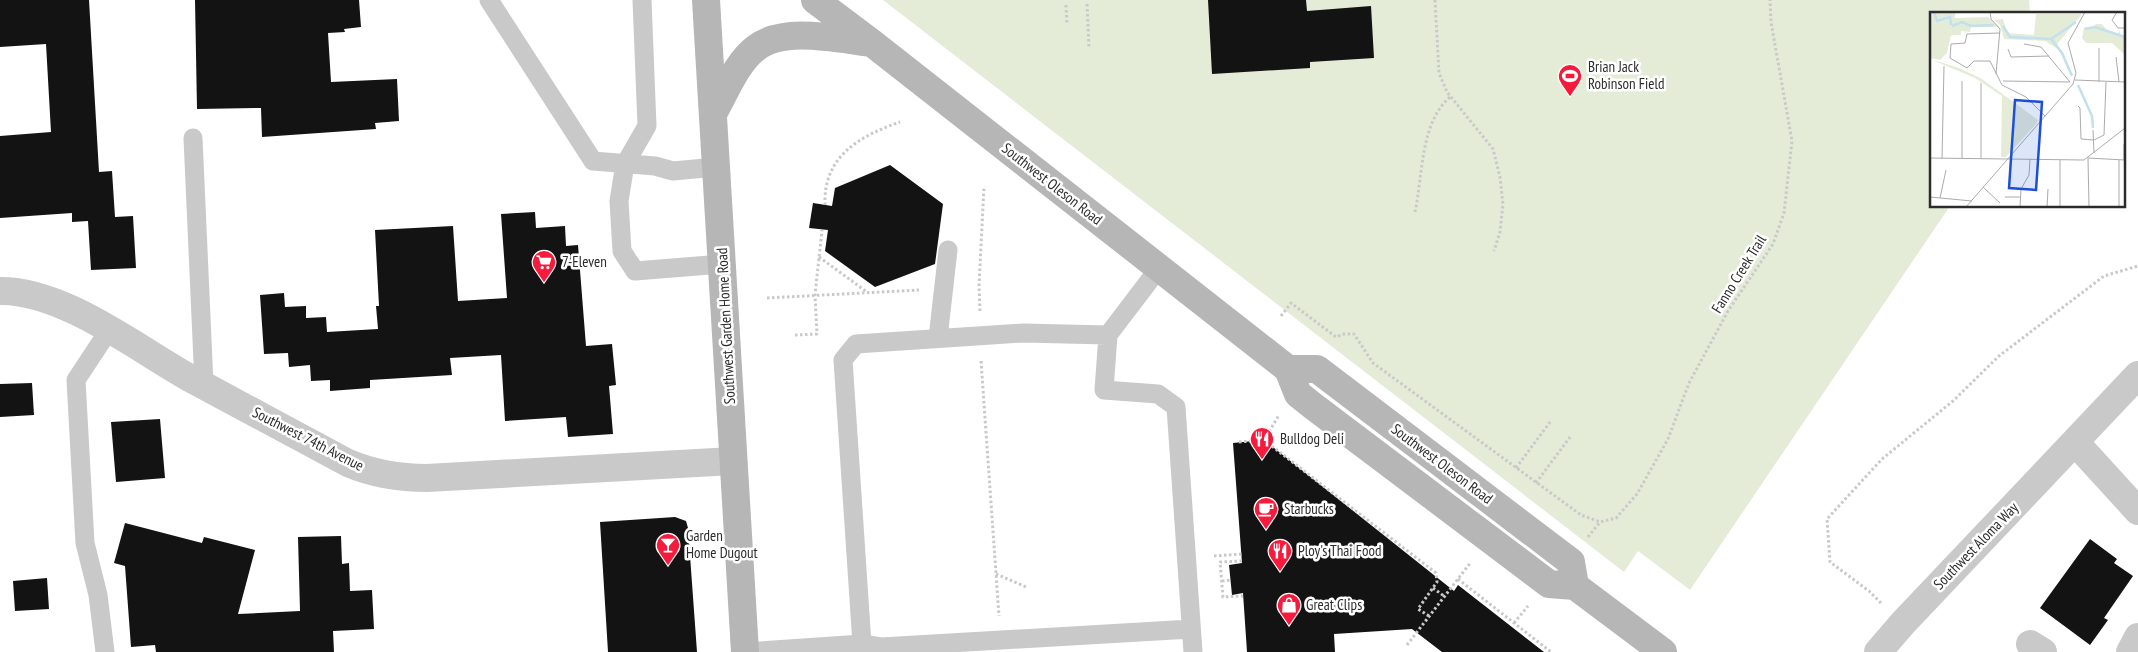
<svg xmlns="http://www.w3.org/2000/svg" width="2138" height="652" font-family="'PT Sans Narrow',sans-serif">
	<rect width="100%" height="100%" fill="#fff"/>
	<path fill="#e4ecd8" d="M883 0H2029L2030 14H1932V206H1950L1690 590 1638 551 1624 572Z"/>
	<path fill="#131313" d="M0 0H89L99 172 112 171 115 217 133 216 136 268 91 270 88 221 72 222V213L0 218V136L51 132 46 44 0 47Z
		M195 0H359L361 27 344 29 345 32 328 33 331 82 397 79 399 121 375 123 376 129 262 137 261 108 197 109Z
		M1208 0H1306L1307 11 1371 6 1374 58 1310 62V68L1212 74Z
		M890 165 943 204 935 264 875 287 825 251 828 230 809 228 813 203 832 206 835 188Z
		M535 212 536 228 565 226 566 246 578 245 586 346 612 344 616 385 609 386 613 434 568 437 566 417 505 421 501 355 450 358 452 375 370 380V388L330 391V380L311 381 310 365 289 367 288 353 264 354 260 295 284 293 285 307 306 306V318L326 317 327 332 378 329 376 306H379L375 230 453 226 458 301 507 298 501 214Z
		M32 383 34 415 0 417V384Z
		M160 419 165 478 116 482 111 422Z
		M1264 440 1454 591 1458 585 1544 652H1442L1412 629 1334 634 1335 652H1247L1243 593 1232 595 1229 565 1242 563 1233 443Z
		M675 517 686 521 688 528 697 652H608L600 522Z
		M125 523 202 543 204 537 255 550 238 614 300 611 298 537 341 536 342 564 349 563 350 591 372 590 374 629 333 631 334 652H156L155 645 131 647 125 566 114 563Z
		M2090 539 2117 559 2114 563 2133 576 2104 618 2108 620 2090 645 2040 608Z
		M47 578 49 609 15 611 13 581Z"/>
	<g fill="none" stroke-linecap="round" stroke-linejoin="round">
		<path stroke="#c9c9c9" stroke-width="3" stroke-dasharray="2.5 2.5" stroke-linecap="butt" d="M1435 0 1439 73 1447 92 1493 149 1500 177 1503 204 1500 232 1494 251
			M1087 4 1089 47
			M1066 5 1067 25
			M825 205C823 157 859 136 900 122
			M1415 212C1423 175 1420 123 1450 97
			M819 257 867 292
			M767 298 919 290
			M980 311 979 286 984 186
			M1281 316 1291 303 1336 337 1344 334H1354L1373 363 1581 515 1600 522 1616 518 1637 494 1668 439 1689 383 1728 311 1773 244 1784 213 1792 141 1771 22 1770 0
			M795 335 817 334 815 295 822 230
			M981 361 999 616
			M1264 440 1436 573 1437 582 1418 609 1429 616
			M1239 442 1264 440 1279 415
			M1516 468 1550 422
			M1536 483 1570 437
			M1588 537 1600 522
			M1214 556 1242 554
			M1242 561 1220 562 1223 597 1243 596
			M996 574 1026 587
			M1458 579 1551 652
			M1222 581 1231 580
			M1433 588 1444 596
			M1881 603 1869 591 1830 562 1827 519 1882 459 1953 401 1999 356 2104 276 2138 266
			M1514 623 1528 606
			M1407 645 1471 562"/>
		<path stroke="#c9c9c9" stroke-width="19" d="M489 0 593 161 655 166 673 171 716 167
			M642 0 647 126 625 164 619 201 622 251 635 271 722 264
			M193 138 204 384
			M1159 268 1108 335 1104 390 1158 394 1176 407 1193 652
			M938 338 948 250
			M862 644 843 360 856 344 1023 333 1108 335
			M105 652 98 595 85 543 76 380 109 330
			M745 652 862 644 881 647 1191 629"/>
		<path stroke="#c9c9c9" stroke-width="28" d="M0 291C62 290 135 347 188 377 241 406 295 434 348 463 374 474 399 478 427 478L733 461
			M2075 442 2138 511
			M2030 644 2043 652
			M1878 652 1903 623 2138 375
			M2130 652 2138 637"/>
		<path stroke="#b6b6b6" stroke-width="28" d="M706 0 745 652
			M815 0 872 43 1288 369 1298 394 1313 406 1549 584 1575 586 1663 652
			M714 112C726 91 737 62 756 48 784 26 837 39 872 43
			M1288 369H1317L1571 562 1575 586"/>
	</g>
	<defs>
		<g id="stadium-pin" transform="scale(1.25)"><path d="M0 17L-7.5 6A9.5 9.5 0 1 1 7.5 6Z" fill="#f61b3d" stroke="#fff"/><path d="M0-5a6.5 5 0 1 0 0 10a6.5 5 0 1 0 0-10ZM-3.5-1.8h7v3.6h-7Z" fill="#fff"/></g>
		<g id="supermarket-pin" transform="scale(1.25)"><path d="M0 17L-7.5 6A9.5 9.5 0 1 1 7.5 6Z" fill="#f61b3d" stroke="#fff"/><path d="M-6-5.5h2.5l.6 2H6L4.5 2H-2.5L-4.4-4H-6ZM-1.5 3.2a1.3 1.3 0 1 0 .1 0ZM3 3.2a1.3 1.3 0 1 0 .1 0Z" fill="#fff"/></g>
		<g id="restaurant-pin" transform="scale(1.25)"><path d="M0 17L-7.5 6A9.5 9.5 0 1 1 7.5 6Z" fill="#f61b3d" stroke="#fff"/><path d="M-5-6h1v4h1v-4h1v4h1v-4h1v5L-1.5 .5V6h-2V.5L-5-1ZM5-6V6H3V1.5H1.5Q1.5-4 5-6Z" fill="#fff"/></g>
		<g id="cafe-pin" transform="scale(1.25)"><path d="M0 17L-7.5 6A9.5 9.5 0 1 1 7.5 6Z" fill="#f61b3d" stroke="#fff"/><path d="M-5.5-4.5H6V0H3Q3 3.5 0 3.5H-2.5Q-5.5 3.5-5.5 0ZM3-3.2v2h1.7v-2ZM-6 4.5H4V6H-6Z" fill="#fff"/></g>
		<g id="bar-pin" transform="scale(1.25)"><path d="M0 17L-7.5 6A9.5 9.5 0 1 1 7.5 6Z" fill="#f61b3d" stroke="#fff"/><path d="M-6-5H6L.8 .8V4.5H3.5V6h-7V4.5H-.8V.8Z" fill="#fff"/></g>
		<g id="shop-pin" transform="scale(1.25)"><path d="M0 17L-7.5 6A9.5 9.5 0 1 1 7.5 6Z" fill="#f61b3d" stroke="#fff"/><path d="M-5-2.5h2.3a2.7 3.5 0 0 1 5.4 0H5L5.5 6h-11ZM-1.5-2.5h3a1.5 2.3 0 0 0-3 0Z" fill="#fff"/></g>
	</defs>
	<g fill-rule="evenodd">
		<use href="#stadium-pin" x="1570" y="76"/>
		<use href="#supermarket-pin" x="544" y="262"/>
		<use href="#restaurant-pin" x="1262" y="439"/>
		<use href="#cafe-pin" x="1266" y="509"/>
		<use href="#bar-pin" x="668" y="545"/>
		<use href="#restaurant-pin" x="1280" y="551"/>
		<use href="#shop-pin" x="1289" y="605"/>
	</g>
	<g text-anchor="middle" stroke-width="5" stroke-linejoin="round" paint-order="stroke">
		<g font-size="15" fill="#2c2c2c" stroke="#fff" text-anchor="start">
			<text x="1588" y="72">Brian Jack<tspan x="1588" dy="17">Robinson Field</tspan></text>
			<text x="562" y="267">7-Eleven</text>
			<text x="1280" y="444">Bulldog Deli</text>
			<text x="1284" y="514">Starbucks</text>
			<text x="686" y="541">Garden<tspan x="686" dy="17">Home Dugout</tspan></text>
			<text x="1298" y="556">Ploy's Thai Food</text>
			<text x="1306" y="610">Great Clips</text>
		</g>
		<g font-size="15" fill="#2c2c2c" stroke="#fff">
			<text transform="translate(1052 184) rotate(38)" y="5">Southwest Oleson Road</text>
			<text transform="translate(1739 274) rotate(-58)" y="5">Fanno Creek Trail</text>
			<text transform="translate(726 326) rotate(-93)" y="5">Southwest Garden Home Road</text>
			<text transform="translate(308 439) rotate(27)" y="5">Southwest 74th Avenue</text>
			<text transform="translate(1442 464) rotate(37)" y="5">Southwest Oleson Road</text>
			<text transform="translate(1976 546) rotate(-46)" y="5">Southwest Aloma Way</text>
		</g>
	</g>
	<g transform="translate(1930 12)">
		<rect width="195" height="195" fill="#fff"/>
		<path d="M0 0H26L17 41 10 48 0 46Z" fill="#e4ecd8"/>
		<path d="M0 0H15L6 15 0 14Z" fill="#e4ecd8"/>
		<path d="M106 2H152L128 31V37L115 29 74 27 70 13 64 8 73 7 77 21 104 23ZM58 5 69 15H41L40 20 31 19V23H22L20 26 24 6ZM166 12H172L178 19 195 26V43L181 30 153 21 154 15 162 17Z" fill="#e4ecd8"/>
		<path d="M168 16 186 25 190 18V25L195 27V31H156L152 26 154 18ZM0 47 29 56 52 67 108 108 107 111 76 145H71L72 84 45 66Z" fill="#e4ecd8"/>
		<path fill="none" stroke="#c2e0ee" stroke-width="2.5" d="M4 0 7 9 20 5 21 13M22 14 32 10 41 14 64 13M73 14 80 25 121 27 146 10M155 17 165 15 195 25M121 27 132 41 142 64M148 73 162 104 163 116"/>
		<path fill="none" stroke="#ababab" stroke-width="1" d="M60 0 61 7 70 17 66 62M187 0 182 8 188 16H195M70 21 37 22 35 31 21 32 20 46 37 56 44 49H60L72 73 96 85 115 104M94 32 111 35 140 70M169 36V70M78 37 81 45 119 44M186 45 189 70M145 68 195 70M73 69 140 70M148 94 150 96 151 127 164 128 174 123 176 70M163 118 164 141M0 146 154 148 195 116M0 147V165M12 147 14 54M32 147V69M51 147V71M194 148V132M53 175 70 191M0 185 42 189M75 185H91M10 186 16 158M36 195 143 72 146 61 138 31 155 0M90 195 91 177 99 163 100 147M117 195 118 177M130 195V148M159 195 158 146 195 148M189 195V148"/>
		<path fill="#1d4ed8" fill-opacity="0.15" stroke="#1d4ed8" stroke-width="2.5" d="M85 88 112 90 106 178 79 176Z"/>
		<rect width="195" height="195" fill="none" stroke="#2c2c2c" stroke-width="2.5"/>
	</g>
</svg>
